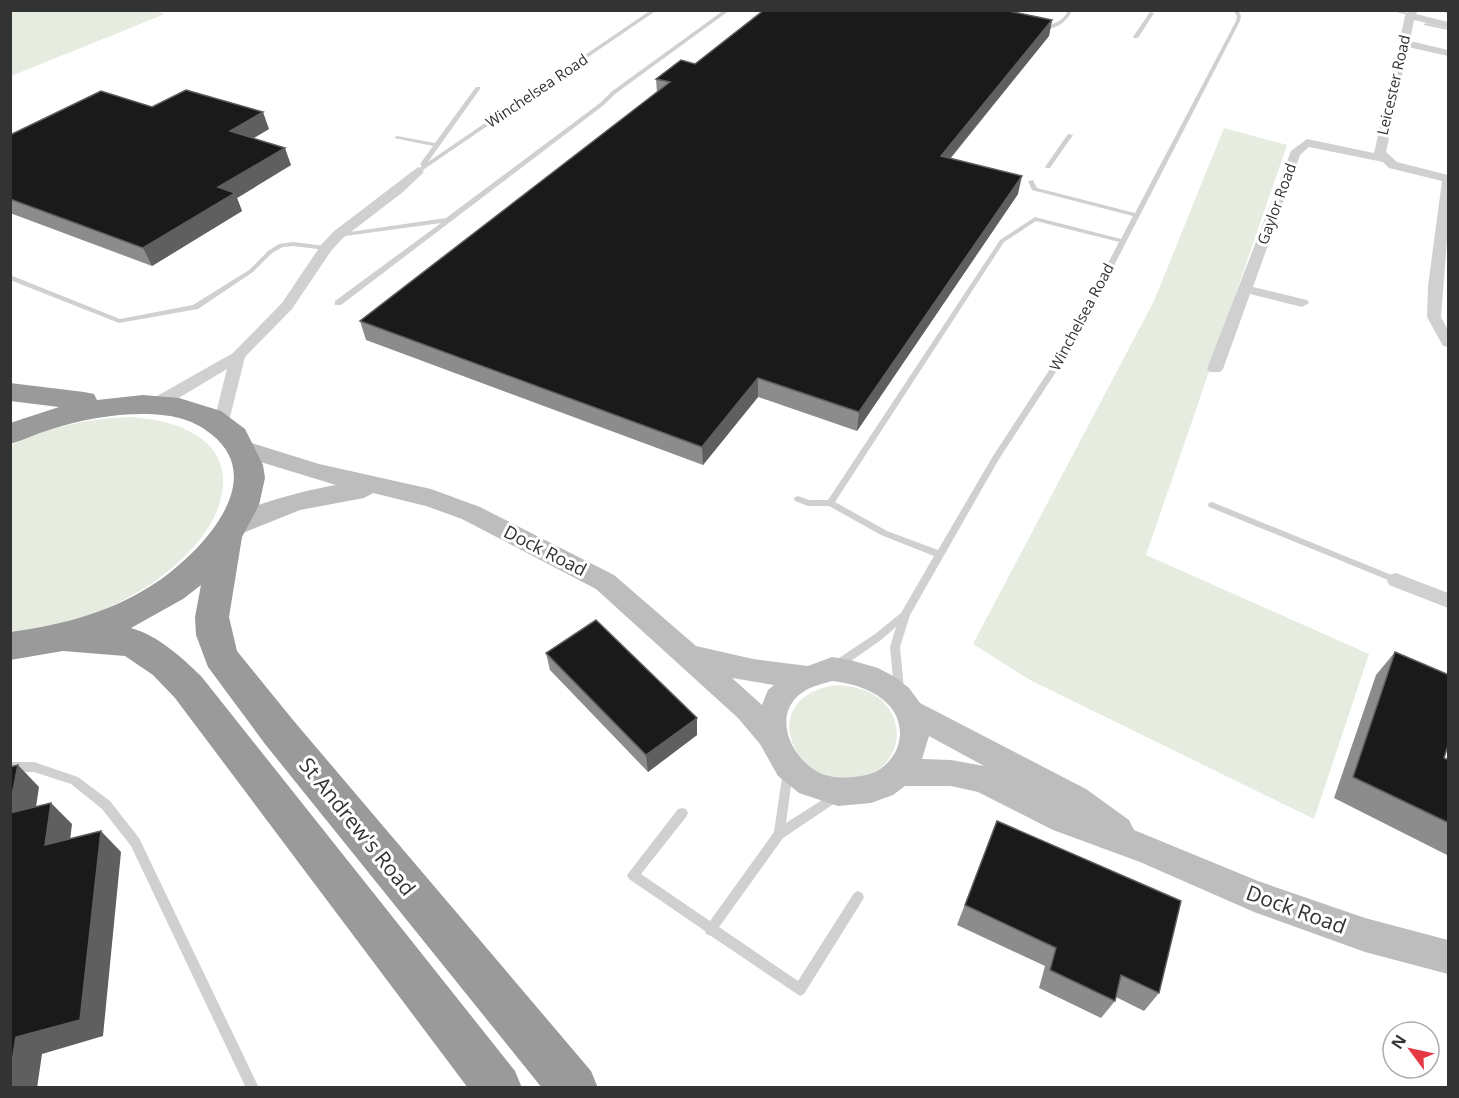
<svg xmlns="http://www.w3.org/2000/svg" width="1459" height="1098" font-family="'Open Sans',sans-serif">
	<rect width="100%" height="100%" fill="#fff"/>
	<path fill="#e6ecdf" d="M155 11 165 14 11 76V11Z
		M1224 128 1287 145 1146 555 1369 654 1314 819 1030 680 973 644 1154 301Z
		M131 417C263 427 238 526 152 583 111 611 60 629 11 631V445C49 427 89 418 131 417Z
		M836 685C850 686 864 688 876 696 908 718 902 763 866 776 798 799 749 698 836 685Z"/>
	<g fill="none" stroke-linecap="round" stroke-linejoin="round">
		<path fill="#d0d0d0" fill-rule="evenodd" d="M651 10H657L420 172 415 171 422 166 420 164 433 146 394 138 397 136 435 143 476 87H480V89L428 162Z
			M724 10H730L615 94 604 105 341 305H335V301L441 223 338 237 335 235 336 234 446 218 600 103 611 92Z
			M1065 10H1070L1071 13C1064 25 1051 32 1038 28 1049 24 1059 25 1067 13Z
			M1233 10H1238L1241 16 1240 21 1071 349 999 459 910 615 900 647 904 689 903 692 899 693 895 692 894 689 890 647 896 627 881 640 841 668 837 669 833 668 832 665 833 662 875 634 901 613 934 556 881 535 829 506H808L795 501 794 499 795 497 798 496 809 500H828L1000 240 1035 217 1121 239 1133 216 1032 190 1028 181 1033 180 1037 188 1135 213 1236 21 1237 16ZM1036 221 1119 242 1063 349 993 456 938 550 887 531 835 502 1004 242Z
			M1389 10H1399L1413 15 1411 16Z
			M1440 10 1448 11V14Z
			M1150 12 1154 13 1138 38H1134L1133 37Z
			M1426 23 1448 28V30L1424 25V24Z
			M1068 134 1073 135 1050 168H1046L1045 167Z
			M293 242 326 246 329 248 326 250 293 246 283 247 272 253 253 272 198 309 119 323 10 280V275L120 319 193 305 249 270 268 251 279 244Z
			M1212 502 1399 578 1401 580 1399 582H1393L1209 507 1208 505 1209 503Z
			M10 762H34L78 777 110 801 139 838 259 1088H246L131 846 102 809 71 784 34 772H10Z
			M788 766 792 768 793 771 786 823 833 793 837 791 841 793 842 796 841 799 783 838 719 927 798 981 854 893 858 891 862 893 864 897 862 901 804 994 800 996 711 936 706 934 705 931 629 879 627 875 678 809 682 808 686 809 688 813 686 817 641 874 710 921 774 832 783 771 784 768Z"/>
		<path fill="#d0d0d0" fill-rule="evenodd" d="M1409 10H1418L1416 14 1448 22V28L1414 20 1410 41 1448 50V56L1408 47 1386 152 1397 162 1448 175V228L1441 317 1448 330V347L1443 346 1427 317 1428 286 1442 181 1389 168 1383 162 1309 147 1300 155 1253 287 1307 300 1309 303 1302 307 1250 294 1223 369 1220 372H1210L1207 369 1291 151 1307 139 1374 153 1405 16Z
			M418 167 424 171 422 174 403 192 343 238 331 251 292 309 245 357 227 429H215L213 425 227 369 162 408H150L148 404 150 400 233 353 282 303 321 245 333 232Z
			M1396 573 1448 593V608L1389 585 1387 580 1389 575Z"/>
		<path fill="#bdbdbd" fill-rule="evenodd" d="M242 440 319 464 431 489 480 507 614 575 696 646 753 659 808 666 832 657 850 660 878 668 895 677 909 688 920 703 1086 789 1129 820 1134 830 1258 881 1365 918 1448 940V974L1365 952 1254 912 1140 862 1053 830 978 792 951 786H905L893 795 871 803 838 806 799 793 778 776 760 744 738 718 596 589 462 519 426 506 373 493 364 498 300 510 233 537 224 534 220 528C232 507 312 489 336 485L234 454 230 448 234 442ZM732 678 774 685 768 690 762 705ZM832 681C862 684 901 699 900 735 899 745 896 753 890 760 879 773 869 775 854 777 842 778 829 778 818 772 786 754 770 707 810 688 817 685 825 683 832 681ZM929 736 984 766 951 760 922 759Z"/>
		<path fill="#9a9a9a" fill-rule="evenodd" d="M10 383 84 392 94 394 97 400 143 395 179 398 221 411 245 429 263 465 265 478 259 505 242 537 229 617 237 651 293 720 591 1071 598 1088H542L265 744 208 667 196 635 195 617 201 585 183 599 131 628C159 636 181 657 201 676L515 1071 522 1088H468L175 698 153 675 125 656 63 651 10 660V632C64 625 115 611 160 580 201 551 270 480 211 434 192 418 168 414 143 414 112 414 79 420 49 430 36 434 24 440 10 444V423L59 407 10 401Z"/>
	</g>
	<path fill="#8c8c8c" d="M1052 20 1049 36 951 158 1018 194 857 431 758 397 703 465 366 340 360 321 657 93 656 79 695 64Z
		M152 107 269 129 254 138 291 165 237 198 242 211 152 266 10 213V135Z
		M1395 652 1444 758 1449 760V856L1334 798 1376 675Z
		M546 653 697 735 648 772 550 670Z
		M997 821 1159 993 1144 1011 1116 997 1115 1001 1101 1018 1039 988 1045 966 957 925Z"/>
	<path fill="#5f5f5f" d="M1052 20 1049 36 938 173 941 156Z
		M263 112 269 129 236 148 230 131Z
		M285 148 291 165 237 198 242 211 152 266 143 248 218 187Z
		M1022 176 1018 194 857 431 859 412Z
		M758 378V397L703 465 702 447Z
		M697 718V735L648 772 646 755Z
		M18 765 39 787 32 834 10 814V806Z
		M51 803 72 824 67 866 45 845Z
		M101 831 121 852 103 1036 42 1054 37 1088H10V1074L16 1037Z"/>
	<path fill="#1a1a1a" stroke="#5f5f5f" stroke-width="1.5" d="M764 10H1004L1052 20 941 156 1022 176 859 412 758 378 702 447 360 321 670 82 656 79 681 60 695 64Z
		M186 90 263 112 230 131 285 148 218 187 235 193 143 248 10 199V135L101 91 152 107Z
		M596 620 697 718 646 755 546 653Z
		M1395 652 1449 675V742L1444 758 1449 760V823L1353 777Z
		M18 765 10 806V767Z
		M51 803 45 845 101 831 80 1020 16 1037 10 1074V813Z
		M997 821 1181 901 1159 993 1121 975 1115 1001 1050 970 1056 948 965 905Z"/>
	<g text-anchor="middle" stroke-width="6" stroke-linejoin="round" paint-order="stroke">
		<g font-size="15" fill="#333" stroke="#fff">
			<text transform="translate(1394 85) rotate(-77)" y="5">Leicester Road</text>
			<text transform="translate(537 91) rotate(-34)" y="5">Winchelsea Road</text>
			<text transform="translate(1277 204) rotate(-70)" y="5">Gaylor Road</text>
			<text transform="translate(1082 317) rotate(-62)" y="5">Winchelsea Road</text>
		</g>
		<g font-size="18" fill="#333" stroke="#fff">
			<text transform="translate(545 551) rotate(27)" y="6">Dock Road</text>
		</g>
		<g font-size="21" fill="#333" stroke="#fff">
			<text transform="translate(357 827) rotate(51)" y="7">St Andrew's Road</text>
			<text transform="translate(1296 910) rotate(20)" y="7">Dock Road</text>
		</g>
	</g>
	<rect width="1459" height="1098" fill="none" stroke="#333333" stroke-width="24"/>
	<g transform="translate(1411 1050) rotate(303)"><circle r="28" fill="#ffffff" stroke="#adadad" stroke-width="1.5"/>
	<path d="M0-4.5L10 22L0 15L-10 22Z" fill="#e63946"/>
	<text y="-9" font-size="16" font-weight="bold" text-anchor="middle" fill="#333333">N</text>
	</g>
</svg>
